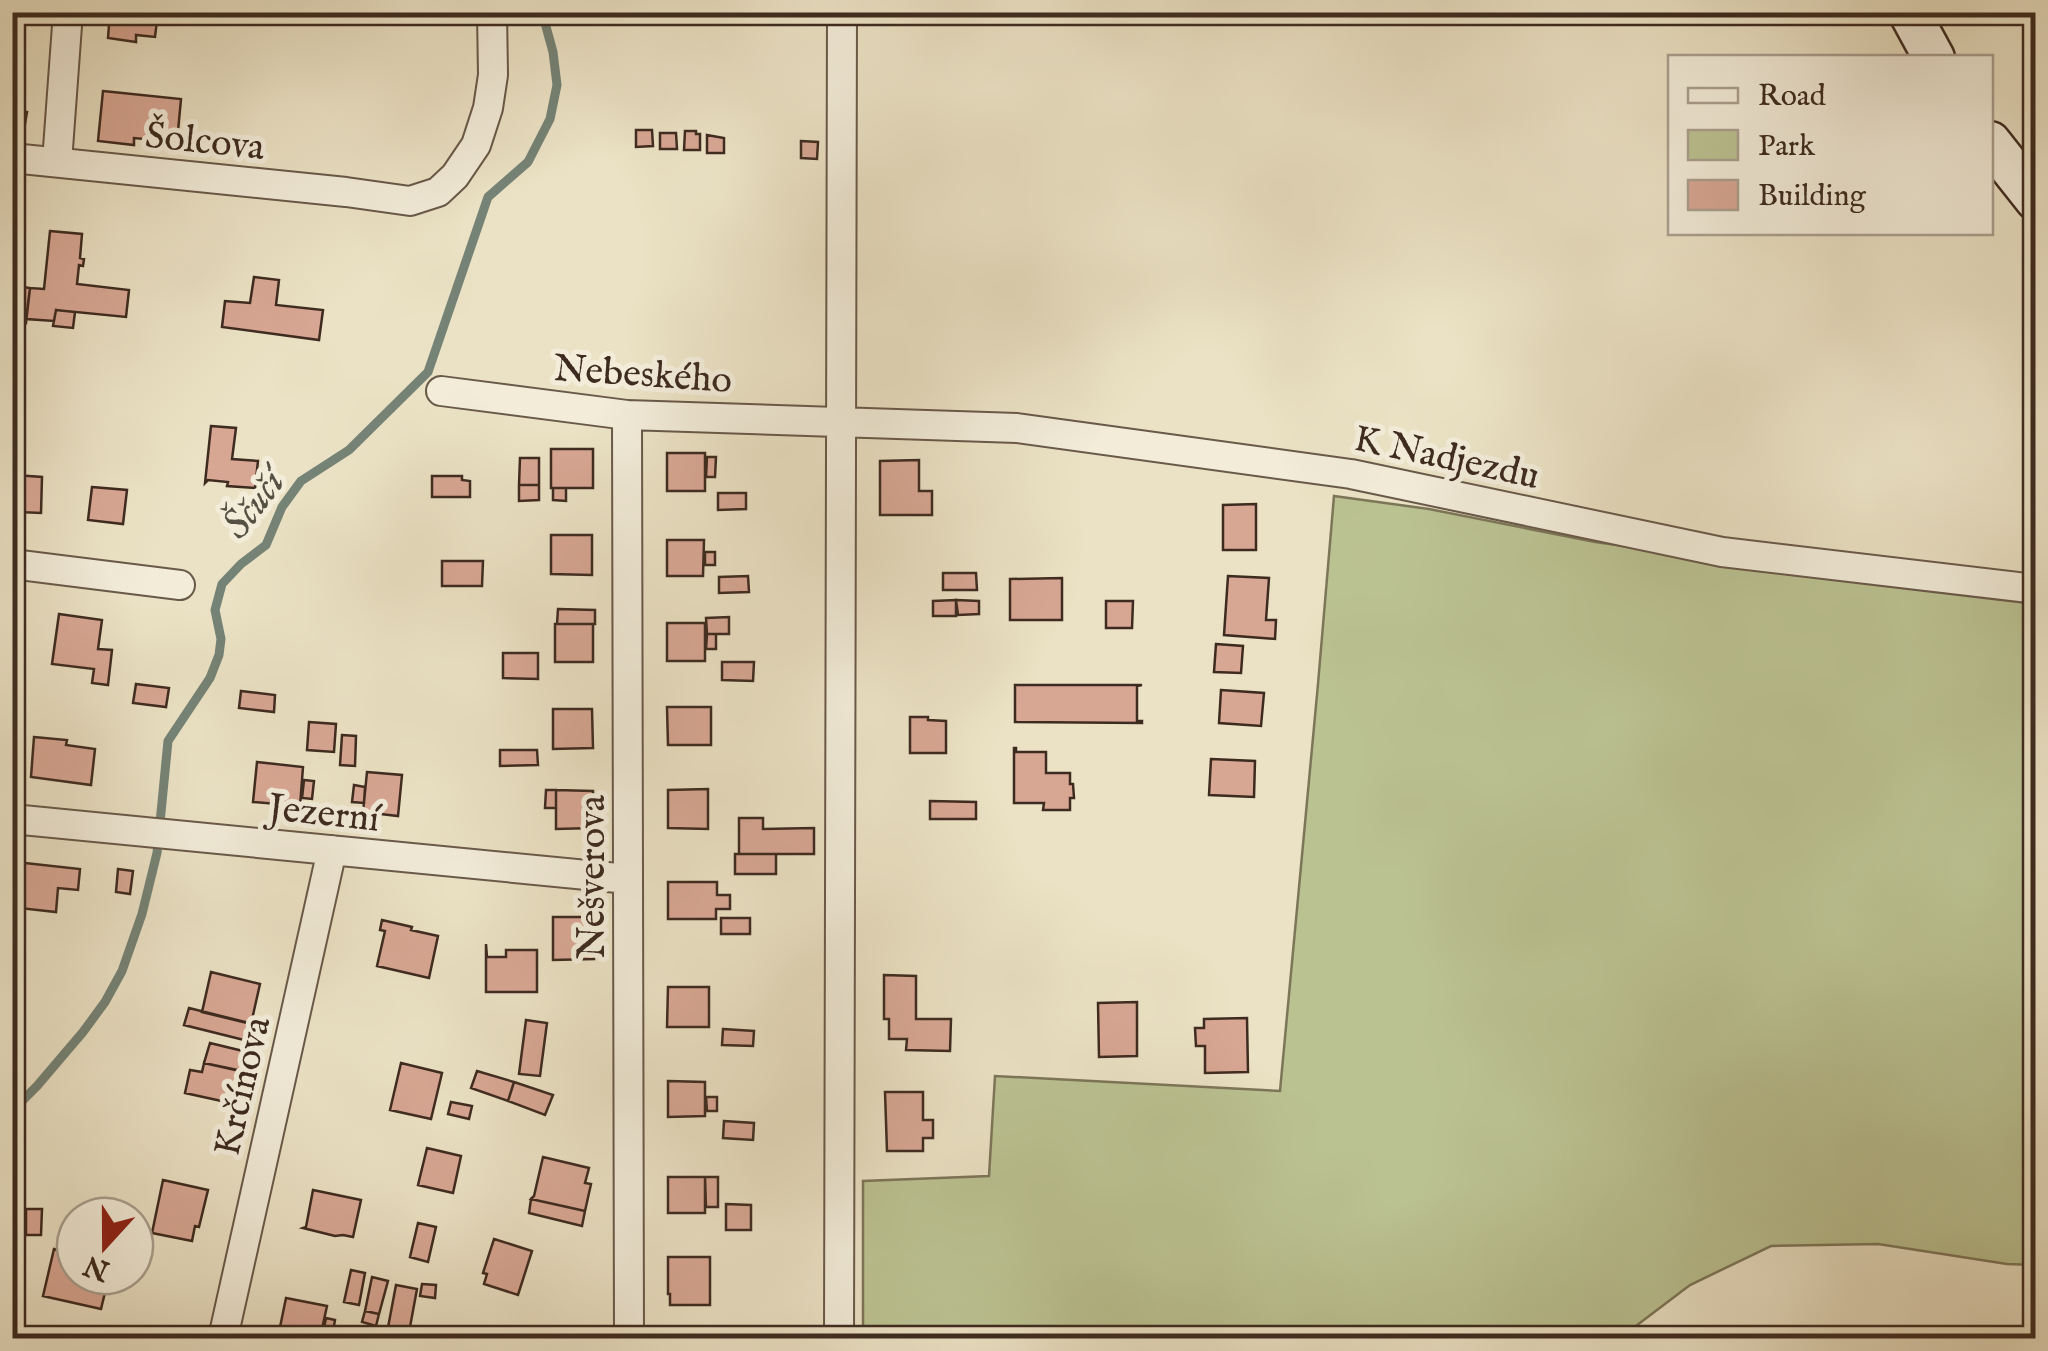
<svg xmlns="http://www.w3.org/2000/svg" width="2048" height="1351" font-family="'IM FELL English',serif">
	<rect width="100%" height="100%" fill="#ebe2c5"/>
	<filter id="stains"><feTurbulence type="fractalNoise" baseFrequency=".002" numOctaves="4"/><feColorMatrix values="0 0 0 0 .2 0 0 0 0 .09 0 0 0 0 .02 0 0 0 .5 -.17"/></filter>
	<radialGradient id="worn" r=".72"><stop offset=".6" stop-color="#630" stop-opacity="0"/><stop offset="1" stop-color="#630" stop-opacity=".3"/></radialGradient>
	<path fill="#bbc292" stroke="#7c7659" stroke-width="2.5" d="M1334 496 1429 509 1595 542 2035 602V1265L2007 1264 1878 1244 1771 1246 1690 1285 1620 1338H863V1181L989 1176 995 1076 1280 1091 1318 684Z"/>
	<g fill="none" stroke-linecap="round" stroke-linejoin="round">
		<path stroke="#758376" stroke-width="9" d="M12 1111 37 1086 83 1032 105 1002 122 971 142 914 157 853 168 741 210 678 219 655 221 639 215 610 222 584 241 564 266 545 282 507 301 481 349 450 428 372 488 197 528 162 550 119 557 85 553 52 542 12"/>
	</g>
	<path fill="#d8a794" stroke="#3e2b20" stroke-width="2.5" d="M12 12H25L23 29 12 27Z
		M110 12H158L155 37 136 35V42L108 38Z
		M103 91 181 99 177 142 134 138V145L98 141Z
		M12 110 27 112 22 141 12 140Z
		M636 130H652L653 146 636 147Z
		M685 131H696V134H700V150H684Z
		M660 133H676L677 149H660Z
		M707 135 724 138V153H707Z
		M801 141 818 142 817 159 801 158Z
		M50 231 82 234 80 258 84 259 83 266 79 265 77 284 129 290 126 317 56 310 54 321 26 319 30 288 44 289Z
		M254 277 279 280 276 305 323 310 319 340 222 327 225 301 250 303Z
		M16 286 30 288 26 323 12 321Z
		M56 310 75 312 73 328 53 326Z
		M211 426 236 428 232 459 258 461 255 488 227 486 228 482 208 480 205 483Z
		M551 449H593V488H551Z
		M667 453H705V491H667Z
		M707 457H716L715 477H706Z
		M520 458H539V485H519Z
		M919 460V491H932V515H880V461Z
		M15 475 42 477 41 513 19 512V518H12V476Z
		M432 476H462V480L470 481V497H432Z
		M519 485H539V500L519 501Z
		M92 487 127 490 123 524 88 520Z
		M553 488H566V501L553 500Z
		M718 493H746V509L718 510Z
		M1256 504V550H1223V505Z
		M551 535H592V575L551 574Z
		M667 540H704L703 576H667Z
		M705 552H715V565H705Z
		M442 561H483L482 586H442Z
		M943 573H976L977 590H943Z
		M748 576 749 592 719 593V577Z
		M1228 576 1269 578 1266 620H1276L1275 639 1224 635Z
		M1062 578V620H1010V579Z
		M956 600V616H933V601Z
		M956 600 979 601V614L958 615Z
		M1106 601H1133L1132 628H1106Z
		M558 609 595 610V624H557Z
		M59 614 102 620 98 649 112 650 108 685 92 683 94 669 52 664Z
		M729 617V634H707L706 618Z
		M667 623H705V661H667Z
		M555 624H593V662H555Z
		M707 634H716V649H706Z
		M1216 644 1243 646 1241 673 1214 672Z
		M503 653H538V679L503 678Z
		M722 662H754L753 681 722 680Z
		M136 684 169 688 166 707 133 703Z
		M1015 685H1142L1137 686V721H1142V723L1015 722Z
		M1221 690 1264 693 1261 726 1219 723Z
		M241 691 275 695 274 712 239 708Z
		M667 707H711V745H668Z
		M553 709H592L593 748 553 749Z
		M910 717H928V720L946 721V753H910Z
		M309 722 336 724 334 752 307 750Z
		M342 735 356 736 355 766 340 765Z
		M34 737 67 740 66 745 95 749 91 785 31 777Z
		M1014 748H1016V752H1046V773H1070V784H1073L1074 798H1070V810H1043L1044 803H1014Z
		M500 750H537L538 765 500 766Z
		M1211 759 1255 761 1254 797 1209 795Z
		M257 762 303 767 300 806 253 802Z
		M367 772 402 775 398 816 363 812Z
		M304 780 314 781 312 799 302 798Z
		M354 785 365 787 364 803 352 802Z
		M708 789V829L668 828V790Z
		M546 790H556V808H545Z
		M556 790 593 791V828L556 829Z
		M930 801 976 802V819H930Z
		M739 818H763V829L814 828V854H739Z
		M735 854H776V874H735Z
		M25 863 80 869 78 890 58 888 56 912 19 908Z
		M118 869 133 871 130 894 116 892Z
		M668 882H717V895H730V909H716V919H668Z
		M553 917H594V959L553 960Z
		M721 918H750V934H721Z
		M382 920 412 927 411 930 438 936 429 978 377 966 385 931 380 930Z
		M12 922 24 924 22 947 12 946Z
		M486 944 487 957H506V950H537V992H486Z
		M12 946 22 947 19 968 12 967Z
		M211 972 260 984 251 1024 202 1012Z
		M884 975 916 976V1019H951L950 1051 906 1050 907 1039H889V1019H884Z
		M668 987H709V1027H667Z
		M1137 1002V1056L1099 1057 1098 1003Z
		M189 1008 253 1024 248 1041 184 1025Z
		M1247 1018 1248 1072 1205 1073V1046H1196L1195 1028H1204V1019Z
		M526 1020 547 1023 540 1076 519 1074Z
		M723 1029 754 1031 753 1046 722 1045Z
		M210 1043 247 1052 242 1071 204 1063Z
		M204 1063 240 1071 234 1098 227 1096 226 1102 185 1093 190 1070 202 1072Z
		M401 1063 442 1073 431 1119 390 1110Z
		M477 1071 514 1082 508 1101 471 1088Z
		M668 1081 705 1082V1116L668 1117Z
		M514 1082 553 1095 545 1115 508 1101Z
		M885 1092H923V1120H933V1138H923V1151H887Z
		M706 1097H717V1111H707Z
		M451 1102 472 1106 469 1119 448 1114Z
		M724 1121 754 1123 753 1140 723 1138Z
		M427 1148 461 1156 453 1193 418 1185Z
		M543 1157 589 1168 585 1183 591 1184 585 1211 531 1199 534 1196Z
		M668 1177H705V1213H668Z
		M705 1177H718V1207H706Z
		M163 1180 208 1190 199 1227 195 1226 192 1241 152 1233Z
		M313 1190 361 1200 353 1237 343 1235 335 1236 303 1228 306 1227Z
		M531 1199 585 1211 582 1226 529 1213Z
		M726 1204 751 1205V1230H726Z
		M26 1209H42L41 1235H26Z
		M418 1223 436 1227 428 1262 410 1257Z
		M494 1239 532 1251 518 1295 484 1284 487 1274 483 1273Z
		M54 1249 75 1254V1276H109L101 1309 43 1296Z
		M668 1257H710V1305H670V1294H668Z
		M351 1270 365 1273 359 1305 344 1302Z
		M372 1277 388 1281 379 1314 365 1311Z
		M422 1284 436 1285 435 1298 420 1296Z
		M396 1285 417 1289 408 1338H386Z
		M286 1298 327 1306 320 1338 278 1337Z
		M365 1311 379 1314 376 1326 362 1322Z
		M326 1318 335 1320 332 1338H322Z
		M549 1330 574 1338H547Z"/>
	<g fill="none" stroke-linecap="round" stroke-linejoin="round">
		<g stroke="#695949" stroke-width="32">
			<path id="street" d="M12 158 346 192 410 201 438 192 455 176 476 145 488 108 493 75 492 12
				M57 162 68 12
				M441 391 627 415 1017 428 1351 474 1722 552 2036 589
				M627 415 629 1338
				M12 564 180 585
				M12 819 628 879
				M223 1338 332 850
				M839 1338 842 12"/>
		</g>
		<g stroke="#3e2b20" stroke-width="45">
			<path id="secondary" d="M1909 12 1934 58
				M1990 142 2036 200"/>
		</g>
		<use href="#street" stroke="#f2ecd9" stroke-width="28"/>
		<use href="#secondary" stroke="#f2ecd9" stroke-width="40"/>
	</g>
	<g text-anchor="middle" stroke-width="10" stroke-linejoin="round" paint-order="stroke">
		<g font-size="38" fill="#3e2b20" stroke="#f2ecd9">
			<text transform="translate(205 140) rotate(6)" y="13">Šolcova</text>
			<text transform="translate(643 373) rotate(4)" y="13">Nebeského</text>
			<text transform="translate(1447 456) rotate(12)" y="13">K Nadjezdu</text>
			<text transform="translate(324 812) rotate(6)" y="13">Jezerní</text>
			<text transform="translate(591 877) rotate(-90)" y="13">Nešverova</text>
			<text transform="translate(241 1086) rotate(-77)" y="13">Krčínova</text>
		</g>
		<g font-size="40" font-style="italic" fill="#555044" stroke="#f2ecd9">
			<text transform="translate(252 503) rotate(-53)" y="14">Ščučí</text>
		</g>
	</g>
	<rect width="2048" height="1351" fill="none" stroke="#ebe2c5" stroke-width="50"/>
	<rect x="15" y="15" width="2018" height="1321" fill="none" stroke="#3e2b20" stroke-width="5"/>
	<rect x="25" y="25" width="1998" height="1301" fill="none" stroke="#3e2b20" stroke-width="2.5"/>
	<rect x="1668" y="55" width="325" height="180" fill="#f2ecd9" stroke="#aa9f8f" stroke-width="2.5"/>
	<rect x="1688" y="88" width="50" height="15" fill="#f2ecd9" stroke="#aa9f8f" stroke-width="2.5"/>
	<text x="1758" y="105" font-size="30" fill="#3e2b20">Road</text>
	<rect x="1688" y="130" width="50" height="30" fill="#bbc292" stroke="#aa9f8f" stroke-width="2.5"/>
	<text x="1758" y="155" font-size="30" fill="#3e2b20">Park</text>
	<rect x="1688" y="180" width="50" height="30" fill="#d8a794" stroke="#aa9f8f" stroke-width="2.5"/>
	<text x="1758" y="205" font-size="30" fill="#3e2b20">Building</text>
	<g transform="translate(105 1246) rotate(201)"><circle r="48" fill="#f2ecd9" stroke="#aa9f8f" stroke-width="2.5"/>
	<path d="M0-8L18 38L0 25L-18 38Z" fill="#8f2418"/>
	<text y="-15" font-size="28" font-weight="bold" text-anchor="middle" fill="#3e2b20">N</text>
	</g>
	<rect width="100%" height="100%" filter="url(#stains)"/>
	<rect width="100%" height="100%" fill="url(#worn)"/>
</svg>
